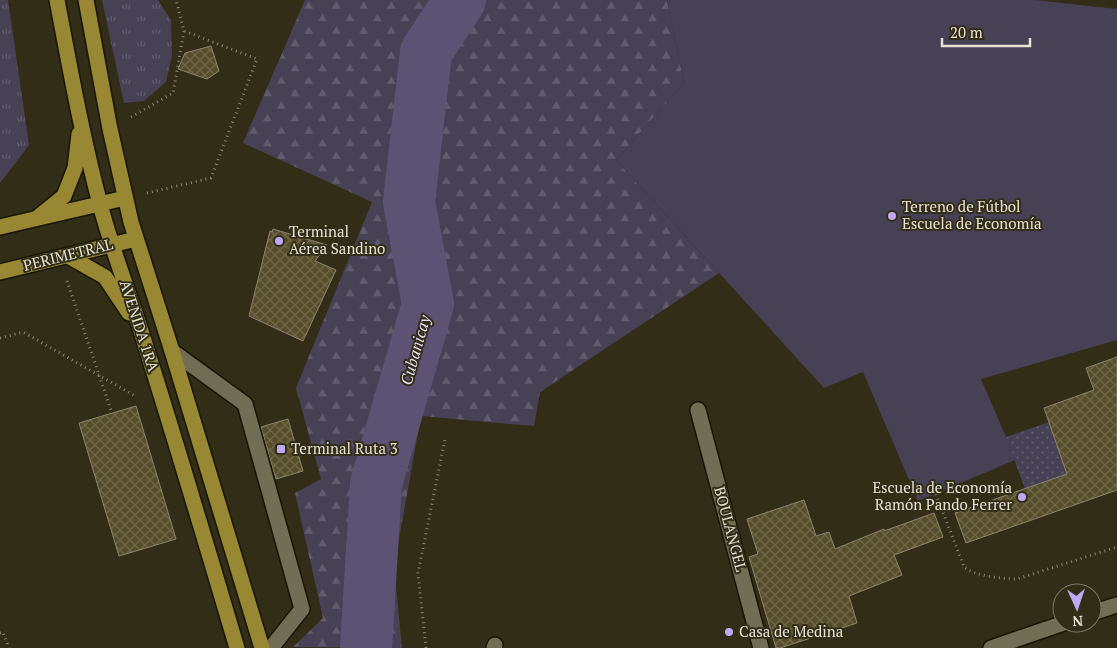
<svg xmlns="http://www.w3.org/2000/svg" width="1117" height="648" font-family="'PT Serif',serif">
	<defs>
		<pattern id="grass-tufts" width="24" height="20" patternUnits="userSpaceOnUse" patternTransform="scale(1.25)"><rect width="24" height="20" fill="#474156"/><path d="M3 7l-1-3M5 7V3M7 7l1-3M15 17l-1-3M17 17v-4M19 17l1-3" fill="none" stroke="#615c6d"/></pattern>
		<pattern id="forest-firs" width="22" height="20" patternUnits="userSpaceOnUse" patternTransform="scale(1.25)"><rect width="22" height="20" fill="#474156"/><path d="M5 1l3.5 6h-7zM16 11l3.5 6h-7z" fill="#615c6d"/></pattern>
		<pattern id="park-dots" width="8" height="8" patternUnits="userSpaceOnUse" patternTransform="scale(1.25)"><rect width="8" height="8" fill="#474156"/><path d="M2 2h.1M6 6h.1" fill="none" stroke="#615c6d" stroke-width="1.8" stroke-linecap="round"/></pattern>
		<pattern id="building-cross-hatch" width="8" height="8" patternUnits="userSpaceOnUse" patternTransform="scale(1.25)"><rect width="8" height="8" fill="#564e2a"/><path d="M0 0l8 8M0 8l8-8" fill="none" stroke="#6e6748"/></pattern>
	</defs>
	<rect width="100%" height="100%" fill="#312d17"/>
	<path fill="url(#grass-tufts)" d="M0 0H8L29 145 0 183Z
		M102 0H158L171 20 172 55 166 82 144 101 124 103Z"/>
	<path fill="url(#forest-firs)" d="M305 0H667L684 83 616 160 719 273 540 392 534 426 421 416 394 567 402 648 293 647 323 618 295 493 321 479 296 388 372 202 243 143Z"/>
	<path fill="url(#park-dots)" d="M1049 422 1067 474 1025 489 1006 437Z"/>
	<path fill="#474156" d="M667 0H1035L1117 9V340L981 379 1006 437 1015 460 918 501 863 372 824 388 616 160 684 83Z"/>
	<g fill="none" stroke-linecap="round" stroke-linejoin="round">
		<path stroke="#5c5274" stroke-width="52" d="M366 648 376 484 428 304 409 202 426 52 460 0"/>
	</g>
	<path fill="url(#building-cross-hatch)" stroke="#8b856d" d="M211 46 219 71 207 79 178 69 185 53Z
		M273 229 327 245 315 261 336 270 303 341 249 316 270 231 272 232Z
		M1117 357V490L966 543 955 513 1067 474 1044 408 1094 390 1086 368Z
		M136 406 176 539 119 556 79 423Z
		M288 419 303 471 276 479 261 427Z
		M804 500 816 536 829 532 835 549 884 529V531L934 513 943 537 894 555 902 575 849 596 857 623 780 648H776L749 557 758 554 747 519Z"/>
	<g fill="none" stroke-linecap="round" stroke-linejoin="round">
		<g stroke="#191502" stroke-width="18">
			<path id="minor" d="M172 351 245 404 302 609 271 648
				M698 410 761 648
				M1092 613 1117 605
				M494 648 495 645
				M991 648 1064 623"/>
		</g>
		<g stroke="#191502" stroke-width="18">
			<path id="major" d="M57 0C70 68 82 136 100 204 112 251 131 297 145 344 177 445 207 547 237 648
				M86 0 110 129 131 222 172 351 262 648
				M38 217 64 196 75 168 79 134
				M0 227 125 198
				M68 256 105 277 129 313
				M0 272 136 239"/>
		</g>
		<path stroke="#8a8674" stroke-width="3" stroke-dasharray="1 4" stroke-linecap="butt" d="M131 117 173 93 184 31 176 0
			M147 193 211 178 257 59 184 31
			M67 281 112 413
			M0 338 23 332 137 397
			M936 494 964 567C974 576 1003 579 1017 579L1117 547
			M0 633 3 632 9 648
			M426 648 418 573 445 439"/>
		<use href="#minor" stroke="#726d55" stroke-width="15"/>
		<use href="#major" stroke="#988833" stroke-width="15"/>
	</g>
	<g fill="#bfa9f4" stroke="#312d17" stroke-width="2">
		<circle cx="892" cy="216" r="5"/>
		<circle cx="279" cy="241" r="5"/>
		<rect x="276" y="444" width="10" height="10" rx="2.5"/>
		<circle cx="1022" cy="497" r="5"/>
		<circle cx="729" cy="632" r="5"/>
	</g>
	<g text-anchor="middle" stroke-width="4" stroke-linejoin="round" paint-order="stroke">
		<g font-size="15" fill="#e5e2d5" stroke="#312d17" text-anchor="start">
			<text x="902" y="212">Terreno de Fútbol<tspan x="902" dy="17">Escuela de Economía</tspan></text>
			<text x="289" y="237">Terminal<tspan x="289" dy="17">Aérea Sandino</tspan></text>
			<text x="291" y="454">Terminal Ruta 3</text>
			<text x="1012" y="493" text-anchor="end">Escuela de Economía<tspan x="1012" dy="17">Ramón Pando Ferrer</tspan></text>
			<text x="739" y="637">Casa de Medina</text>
		</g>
		<g font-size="15" fill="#e5e2d5" stroke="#312d17">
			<text transform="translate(68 255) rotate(-14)" y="5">PERIMETRAL</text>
			<text transform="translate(139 326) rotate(72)" y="5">AVENIDA 1RA</text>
			<text transform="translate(730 529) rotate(75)" y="5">BOULANGEL</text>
		</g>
		<g font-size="16" font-style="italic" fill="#e4def6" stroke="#312d17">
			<text transform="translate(415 350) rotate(-74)" y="6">Cubanicay</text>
		</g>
	</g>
	<g transform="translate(1077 608) rotate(177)"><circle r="24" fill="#312d17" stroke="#797563"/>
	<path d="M0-4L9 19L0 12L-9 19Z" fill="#bfa9f4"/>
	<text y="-8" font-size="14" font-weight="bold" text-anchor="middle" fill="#e5e2d5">N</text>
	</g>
	<path d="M942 38v8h88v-8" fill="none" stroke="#e5e2d5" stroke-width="2.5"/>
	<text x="950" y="38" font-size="15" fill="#e5e2d5" stroke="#312d17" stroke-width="4" paint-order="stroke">20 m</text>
</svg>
